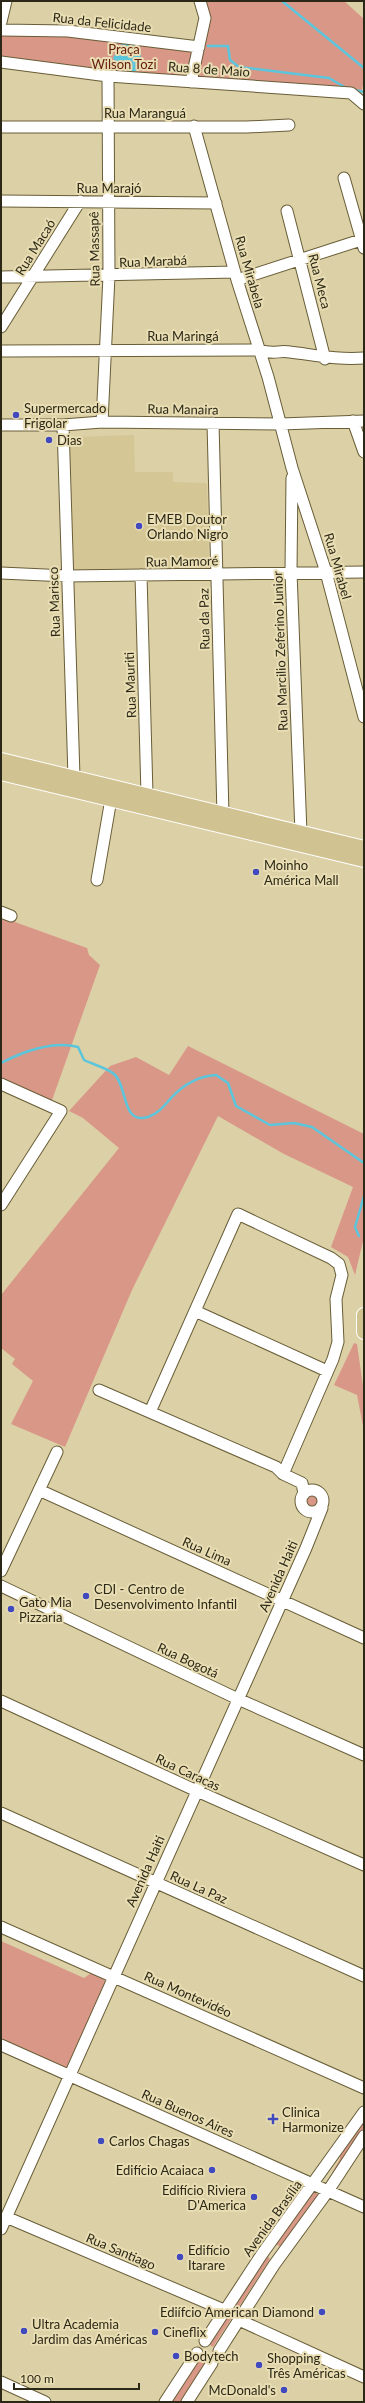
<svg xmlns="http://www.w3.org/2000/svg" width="365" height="2403" font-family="Lato,sans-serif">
	<rect width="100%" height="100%" fill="#dcd0a6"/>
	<path fill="#d5c795" d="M134 435 135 472H173V482L207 483 209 568 202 573 75 572 71 568 68 442 72 437Z"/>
	<path fill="#d99788" d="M203 1H344L364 19V80L361 94 200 77 196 74Z
		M1 32H62L197 46 186 78 1 61Z
		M1 917 87 948 89 955 100 965 51 1103 1 1081Z
		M188 1046 364 1134V1237L355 1275 348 1257 331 1247 353 1187 284 1154 218 1116 132 1290 65 1447 11 1424 33 1381 12 1364 15 1359 1 1348V1295L119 1148 83 1118 69 1111 110 1066 136 1057 169 1075Z
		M354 1343 357 1344 364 1393V1431L357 1395 334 1385Z
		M303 1501a9 9 0 1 1 18 0a9 9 0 1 1-18 0Z
		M1 1941 84 1978 91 1973 106 1981 68 2068 1 2039Z
		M364 2119V2132L335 2175 332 2173 340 2159V2153Z
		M314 2188 317 2193V2200L281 2247 275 2244Z
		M267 2255 270 2259 213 2347 207 2343Z
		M200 2355 209 2361 182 2402H169Z"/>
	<path fill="#5bc5dc" d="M126 43 134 44 141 54 140 67 136 71C126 72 118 67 113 58L120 45Z"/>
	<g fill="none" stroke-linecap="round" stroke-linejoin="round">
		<path stroke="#5bc5dc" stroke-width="2.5" d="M282 1 364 68
			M208 46H228L230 60 239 67 329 78 348 89
			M355 90 364 92
			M1 1063C22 1052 54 1040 78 1047L84 1060C92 1064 107 1068 114 1074 128 1086 121 1125 148 1117 159 1113 164 1106 171 1098 184 1084 199 1076 216 1075L228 1083 236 1106 270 1125 294 1123 312 1127 364 1163
			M359 1236 355 1227 364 1196"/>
		<g stroke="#685d37" stroke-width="13">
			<path id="minor" d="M1 22 6 1
				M1 30 68 31 199 47
				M1 62 108 76 351 93 364 104
				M191 82 205 18 200 1
				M194 126 237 280 268 377 292 468 326 572 364 717
				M1 127H247L289 125
				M344 178 364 248
				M1 201 216 203
				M287 211 325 359
				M1 277 235 272
				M237 280 364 239
				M1 327 80 201
				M1 351 259 350C274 355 278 350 290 352 315 355 338 360 364 358
				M353 421 364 452
				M102 422 109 276 108 76
				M213 423 223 815
				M1 425H63L102 422 281 424 364 421
				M63 425 74 777
				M292 478 291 572 301 833
				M1 573 67 576 364 572
				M141 575 147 795
				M97 880 111 799
				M1 912 11 916
				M1 1084 61 1111 1 1205
				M195 1311 327 1371
				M99 1390 276 1467 283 1474 302 1483 304 1494
				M150 1412 238 1214 331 1258 339 1264 342 1275 336 1299 338 1342 333 1359 283 1474
				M301 1501a11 11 0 1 1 22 0a11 11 0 1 1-22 0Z
				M39 1490 364 1638
				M1 1571 57 1452
				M1 1586 238 1699 364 1755
				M1 1701 197 1791 364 1865
				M1 1813 364 1976
				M1 1927 364 2088
				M1 2045 364 2207
				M6 2217 224 2310
				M1 2229 306 1548 322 1508
				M239 2320 364 2377
				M205 2341 262 2254 364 2112
				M219 2351 274 2265 328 2191 364 2136
				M1 2382 45 2402
				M165 2402 197 2353
				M187 2402 212 2363"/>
		</g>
		<g stroke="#fff" stroke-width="16">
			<path id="major" d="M1 760 364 848
				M1 773 364 860
				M364 1315V1332"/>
		</g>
		<use href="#minor" stroke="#fff" stroke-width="11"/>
		<use href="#major" stroke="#d0c291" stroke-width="14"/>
	</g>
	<g fill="#4049bd" stroke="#e9ddb3" stroke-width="1.5">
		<circle cx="16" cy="415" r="4"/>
		<circle cx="49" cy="440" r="4"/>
		<circle cx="139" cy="526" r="4"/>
		<circle cx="256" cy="872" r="4"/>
		<circle cx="86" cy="1596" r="4"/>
		<circle cx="11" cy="1609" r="4"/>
		<path d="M271 2113h4v4h4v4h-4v4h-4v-4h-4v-4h4z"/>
		<circle cx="101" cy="2141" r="4"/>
		<circle cx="212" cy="2170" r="4"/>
		<circle cx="254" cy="2197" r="4"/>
		<circle cx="180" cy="2257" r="4"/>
		<circle cx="322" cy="2312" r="4"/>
		<circle cx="24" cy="2331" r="4"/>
		<circle cx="155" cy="2332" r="4"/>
		<circle cx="176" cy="2356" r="4"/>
		<circle cx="259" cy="2365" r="4"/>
		<circle cx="284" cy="2390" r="4"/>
	</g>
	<g text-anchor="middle" stroke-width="4" stroke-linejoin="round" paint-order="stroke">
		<g font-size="13" fill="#2c2817" stroke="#e9ddb3">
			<text transform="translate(102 22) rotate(6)" y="5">Rua da Felicidade</text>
			<text transform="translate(209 69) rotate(4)" y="5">Rua 8 de Maio</text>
			<text x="145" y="118">Rua Maranguá</text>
			<text x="109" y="193">Rua Marajó</text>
			<text transform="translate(35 247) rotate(-58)" y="5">Rua Macaó</text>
			<text transform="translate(94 249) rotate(-91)" y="5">Rua Massapê</text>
			<text transform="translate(153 261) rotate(-2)" y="5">Rua Marabá</text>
			<text transform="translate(250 272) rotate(74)" y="5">Rua Mirabela</text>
			<text transform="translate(320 281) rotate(76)" y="5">Rua Meca</text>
			<text x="183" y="341">Rua Maringá</text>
			<text transform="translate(183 409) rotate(1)" y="5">Rua Manaira</text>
			<text transform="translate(182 561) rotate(-1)" y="5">Rua Mamoré</text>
			<text transform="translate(338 566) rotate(74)" y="5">Rua Mirabel</text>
			<text transform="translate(54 602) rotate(-92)" y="5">Rua Marisco</text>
			<text transform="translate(204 619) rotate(-91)" y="5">Rua da Paz</text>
			<text transform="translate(280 651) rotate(-92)" y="5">Rua Marcilio Zeferino Junior</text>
			<text transform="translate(130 685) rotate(-92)" y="5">Rua Mauriti</text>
			<text transform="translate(207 1551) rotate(24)" y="5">Rua Lima</text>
			<text transform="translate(278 1576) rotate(-66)" y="5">Avenida Haiti</text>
			<text transform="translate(188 1660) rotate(25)" y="5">Rua Bogotá</text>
			<text transform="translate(188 1772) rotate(25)" y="5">Rua Caracas</text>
			<text transform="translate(145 1871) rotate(-66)" y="5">Avenida Haiti</text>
			<text transform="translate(199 1887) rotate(24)" y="5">Rua La Paz</text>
			<text transform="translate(188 1994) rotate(24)" y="5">Rua Montevidéo</text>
			<text transform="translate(188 2113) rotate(24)" y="5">Rua Buenos Aires</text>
			<text transform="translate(272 2218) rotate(-54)" y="5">Avenida Brasília</text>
			<text transform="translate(121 2251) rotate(23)" y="5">Rua Santiago</text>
		</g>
		<g font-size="13" fill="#641c0d" stroke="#e9ddb3">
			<text x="124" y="54">Praça<tspan x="124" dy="15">Wilson Tozi</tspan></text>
		</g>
		<g font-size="13" fill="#2c2817" stroke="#e9ddb3" text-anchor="start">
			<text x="24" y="413">Supermercado<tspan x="24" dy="15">Frigolar</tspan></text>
			<text x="57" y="445">Dias</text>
			<text x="147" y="524">EMEB Doutor<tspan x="147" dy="15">Orlando Nigro</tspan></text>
			<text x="264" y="870">Moinho<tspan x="264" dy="15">América Mall</tspan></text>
			<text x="94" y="1594">CDI - Centro de<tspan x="94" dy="15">Desenvolvimento Infantil</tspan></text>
			<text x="19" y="1607">Gato Mia<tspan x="19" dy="15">Pizzaria</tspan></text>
			<text x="282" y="2117">Clinica<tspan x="282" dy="15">Harmonize</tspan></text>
			<text x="109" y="2146">Carlos Chagas</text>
			<text x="204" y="2175" text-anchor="end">Edifício Acaiaca</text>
			<text x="246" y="2195" text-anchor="end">Edifício Riviera<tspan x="246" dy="15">D'America</tspan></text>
			<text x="188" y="2255">Edifício<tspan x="188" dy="15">Itarare</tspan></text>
			<text x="314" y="2317" text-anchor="end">Ediífcio American Diamond</text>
			<text x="32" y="2329">Ultra Academia<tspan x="32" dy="15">Jardim das Américas</tspan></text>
			<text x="163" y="2337">Cineflix</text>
			<text x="184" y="2361">Bodytech</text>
			<text x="267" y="2363">Shopping<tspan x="267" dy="15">Três Américas</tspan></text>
			<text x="276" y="2395" text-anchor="end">McDonald's</text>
		</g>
	</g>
	<rect width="365" height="2403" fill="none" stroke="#2c2817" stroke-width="4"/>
	<path d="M14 2383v6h125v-6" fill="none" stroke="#2c2817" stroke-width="2"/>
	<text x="20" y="2383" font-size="12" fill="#2c2817" stroke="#e9ddb3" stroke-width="3" paint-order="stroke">100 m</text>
</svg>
